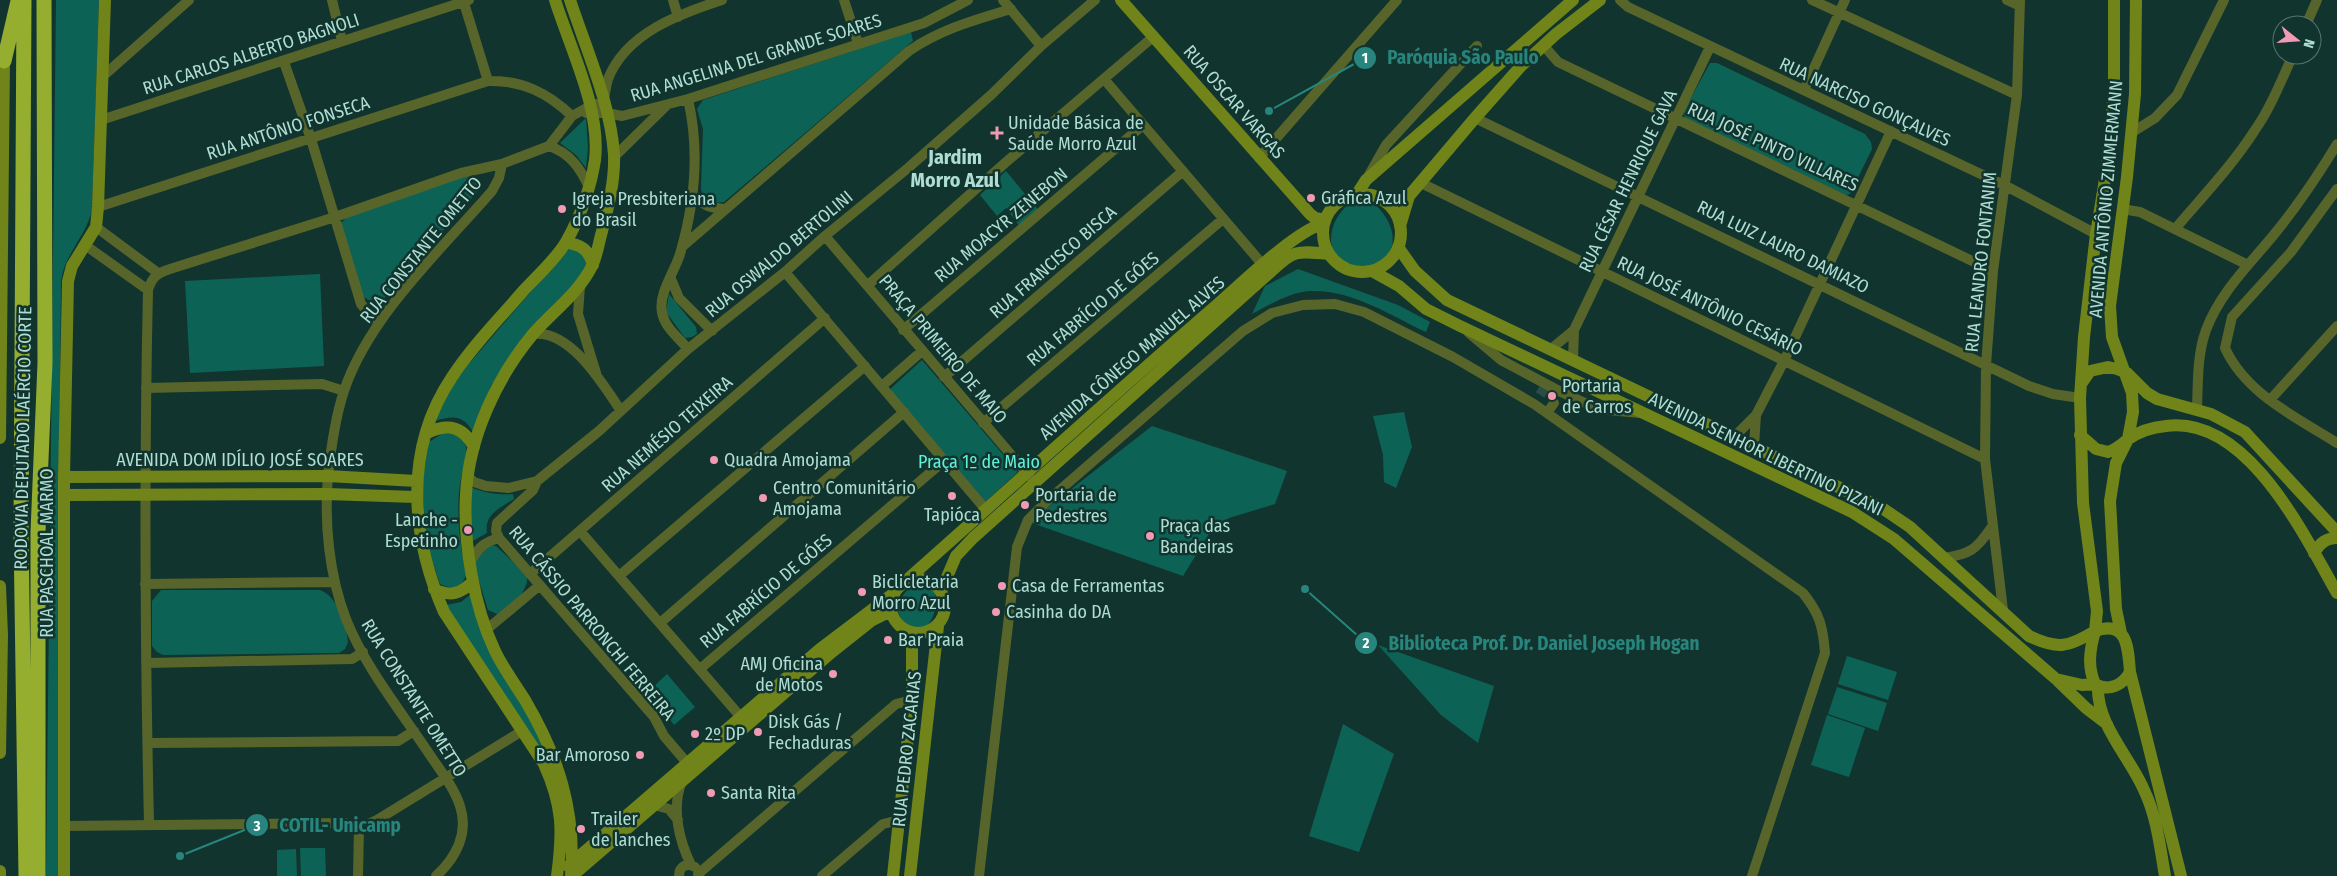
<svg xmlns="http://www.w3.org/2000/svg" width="2337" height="876" font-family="'Fira Sans Condensed',sans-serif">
	<rect width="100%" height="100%" fill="#12342e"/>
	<path fill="#0d6256" d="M56 0H99L92 209C87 236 63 255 61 283L58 551V876H46Z
		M911 32 913 41 724 202 713 203 703 197 701 189 703 129 697 109 703 100Z
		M1710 63H1717L1865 134 1871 142 1872 149 1850 194 1846 195 1685 119 1684 111Z
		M586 118 588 147 586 168 576 155 560 143Z
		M1006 171 1039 211 1020 227 1006 208 997 216 980 195Z
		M463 175 472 176 478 182 477 192 380 303 370 301 361 295 341 232 342 222 349 215Z
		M1352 201 1376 205C1431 263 1333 298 1331 240 1331 223 1340 211 1352 201Z
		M575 247 588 262 582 275 510 355 491 386 473 432C462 414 454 416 434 421L450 389 467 366 565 252Z
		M1298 269 1398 305 1430 322 1426 332C1390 315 1351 289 1310 291 1290 292 1269 305 1252 314L1265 286Z
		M320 274 324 366 190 373 185 281Z
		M669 294 696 327 697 334 692 337 685 338 666 312Z
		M922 360 1018 472 983 504 888 391Z
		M1404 412 1412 447 1396 488 1384 482 1383 455 1373 416Z
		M1152 426 1287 471 1275 504 1229 518 1212 529 1183 576 1029 522Z
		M443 433C452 434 461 434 465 444 469 454 463 468 461 478 455 510 460 544 466 575 461 589 453 590 440 584L426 542 422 481 429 442Z
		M470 487C485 493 497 495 513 494L514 499C500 508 484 514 487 533L471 542Z
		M490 545 496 546 527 575C530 589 510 611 497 614L488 610 475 568V557Z
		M925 583 933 586C939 600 936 616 926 627L909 629 902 621 897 608C902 594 909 584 925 583Z
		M161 590H320C337 596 347 625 348 642L345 649 339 653 163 655 157 652 152 646V601Z
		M470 595 545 744 539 747 446 605 461 602Z
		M1378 645 1494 686 1478 743 1441 715Z
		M1847 656 1897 672 1888 700 1838 684Z
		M667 674 695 707 674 725 649 691Z
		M1837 687 1887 703 1878 731 1828 714Z
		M1827 715 1865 728 1849 777 1811 765Z
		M1343 724 1394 754 1359 852 1309 836Z
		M300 848H325L326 876H301Z
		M296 849 297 876H277V850Z"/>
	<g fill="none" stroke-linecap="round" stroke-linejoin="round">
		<path stroke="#294d47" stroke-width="10" stroke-dasharray="10 5" stroke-linecap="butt" d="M1540 395 1545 387"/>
		<path stroke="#58652a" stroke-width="10" d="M332 0 342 41
			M673 0 678 17
			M844 0 858 43
			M1003 0 1041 46
			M1620 0 1628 7 2006 186 2096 234
			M1812 0 2017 95
			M2007 0 2020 6
			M464 3 488 81
			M2306 25 2317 0
			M1544 46 1558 62 1993 271
			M284 62 311 139 361 304 378 324
			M102 77 189 0
			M1104 79 1263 265
			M1804 90 1845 0
			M688 99C700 151 695 203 680 254 675 271 658 294 662 312 664 327 679 338 688 349
			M586 113H607L622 116 688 99 924 23 968 0
			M1475 118 2029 386 2053 394 2080 398
			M101 120 469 0
			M2131 133 2155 118 2177 95 2224 0
			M549 146C570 153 580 168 589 187
			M614 157 666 106
			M1259 158 1397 0
			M1369 175 1386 145 1477 46
			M1421 183 1985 459
			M2337 189 2291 252 2232 317 2225 348C2246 394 2296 417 2337 443
			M693 195C703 206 711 208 725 209
			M98 207 488 81C522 80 548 93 572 116
			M2122 209 2140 212 2248 265
			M96 227 158 273
			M2175 229C2202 197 2232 166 2255 130 2271 107 2281 81 2293 55
			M825 236 1030 477
			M85 245 148 290
			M683 246 909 51C941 29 975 20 1011 9
			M785 272 986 510
			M671 279 679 298 712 331
			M868 285 1005 163 1153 37
			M580 286 578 314 596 373
			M903 330 1143 125
			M1469 333 1501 360 1561 392 1598 409 1640 413
			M533 334C570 329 603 384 621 411
			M1551 349 1574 330
			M1573 360 1574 330 1710 47
			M944 377 1183 171
			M882 386 922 351
			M146 388 322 384 344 391
			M2270 400 2337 326
			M2197 409C2198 382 2197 355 2206 330 2220 293 2247 267 2272 237 2296 208 2317 177 2337 144
			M1547 413 1554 403
			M983 423 1223 219
			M1734 437 1756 415 1784 361 1891 131
			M1754 446 1756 415
			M467 476 474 482 486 486 509 488 537 481 599 431 688 349 785 272 825 236 908 168 991 95 1041 46 1095 0
			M537 481 533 490 497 523 496 531 499 538 654 717 664 736 688 764
			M580 531 746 723
			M1944 558C1970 554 1976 550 1991 528
			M471 561C478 548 484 542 499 538
			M530 574 825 318
			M619 576 865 366
			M145 584 334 582
			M2003 610 1985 459 1986 365 1993 271 2017 95 2020 0
			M660 623 904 412
			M486 630 540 585
			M146 663 352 659 363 652
			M700 669 945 460
			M148 743 398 741 414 731
			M682 781C671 808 679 840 691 865
			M654 805 669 809 678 820
			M149 824C145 646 144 468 148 290 152 277 157 273 170 269L335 217 461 173 502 164 549 146 572 116 590 106 603 102C605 95 606 86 608 79 626 33 679 14 722 0
			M64 826 345 823 359 828
			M359 828 377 820 522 731
			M698 874 896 704 912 700
			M358 876 359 828
			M436 876C456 858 469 833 460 806 454 787 439 769 428 752 400 710 365 667 346 619 329 575 324 522 328 476 331 448 335 418 344 391 369 316 441 250 492 191L499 178 502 164
			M679 876C679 867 686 862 695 867
			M822 876 883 824 899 820
			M979 876 1017 547 1028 520 1046 502 1243 331 1272 313 1303 305 1335 304 1364 312 1453 357 1534 404 1803 593C1820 614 1823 627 1825 653L1752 876"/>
		<path stroke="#708419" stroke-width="12" d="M555 0C570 48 601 109 595 160 591 187 580 218 566 242 556 259 538 275 524 290 500 318 472 346 452 377 403 450 411 536 444 612L544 764C563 806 563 831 557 876
			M570 0C586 49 611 104 614 155 615 184 607 212 600 239 598 248 596 258 592 266 578 294 553 311 533 334 497 377 469 437 466 494 463 543 474 607 495 651 503 668 515 684 525 700 558 756 576 810 571 876
			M1121 0 1310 214 1315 218 1325 220
			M0 58 4 61 0 438
			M1357 194 1366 180 1573 0
			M1323 233a39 39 0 1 1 78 0a39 39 0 1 1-78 0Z
			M1400 226 1409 196 1475 118 1521 66 1556 34 1600 0
			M566 243C581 244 589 250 593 265
			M1398 247 1415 271 1447 300 1882 508 1910 527 2029 636C2058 650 2069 647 2095 631L2097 611 2083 503 2080 398 2084 337 2096 234 2106 173 2114 90V0
			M1372 271 1399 286 1426 309 1460 326 1852 512 1894 539 2056 679 2082 685 2095 684
			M2081 384 2090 371 2108 367 2117 369 2127 373 2147 393 2157 399 2211 414 2245 432 2337 532
			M427 433C448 423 463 426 474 447
			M2080 435 2096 449 2108 452C2115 450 2121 445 2127 440 2138 432 2153 427 2166 426 2247 415 2304 535 2337 593
			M64 477 328 476 416 481
			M64 495 327 494 415 497
			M2314 553C2320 543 2326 538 2337 538
			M891 606a27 27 0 1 1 54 0a27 27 0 1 1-54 0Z
			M0 586 2 635 0 753
			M900 586C1004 494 1106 401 1211 310 1238 287 1292 233 1324 223
			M434 589C450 597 461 594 473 581
			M941 591 956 556 973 538 1268 274C1294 251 1293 250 1329 254
			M2121 633 2116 609 2110 501 2116 463 2128 439 2133 412 2132 393 2112 337 2110 306 2127 177 2135 94 2136 0
			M2130 672C2123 685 2109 692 2095 684 2087 666 2090 649 2095 631 2128 619 2128 649 2130 672L2181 876
			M2058 681 2086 708 2107 724
			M2098 686C2096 724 2130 757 2144 790 2157 817 2160 847 2165 876
			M568 866 820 649 894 593
			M0 871V876
			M64 876V477L68 281 72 266 96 227 98 207 105 0
			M572 876 832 652 871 621 891 611
			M893 876 912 700V633
			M910 876 938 626"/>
		<path stroke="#95ae2f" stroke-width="15" d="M24 0 21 533 26 876
			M4 61 18 1
			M38 876V532L45 363 44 0"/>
	</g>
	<g fill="#f09ab4" stroke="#12342e" stroke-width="2">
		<path d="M994.5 125.5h5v5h5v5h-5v5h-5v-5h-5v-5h5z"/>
		<circle cx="1311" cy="198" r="5"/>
		<circle cx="562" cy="209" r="5"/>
		<circle cx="1552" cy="396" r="5"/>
		<circle cx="714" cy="460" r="5"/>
		<circle cx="952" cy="496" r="5"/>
		<circle cx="763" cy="498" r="5"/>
		<circle cx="1025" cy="505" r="5"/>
		<circle cx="468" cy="530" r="5"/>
		<circle cx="1150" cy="536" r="5"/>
		<circle cx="1002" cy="586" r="5"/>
		<circle cx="862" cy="592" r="5"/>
		<circle cx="996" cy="612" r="5"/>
		<circle cx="888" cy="640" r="5"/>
		<circle cx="833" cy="674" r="5"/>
		<circle cx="758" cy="732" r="5"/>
		<circle cx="695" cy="734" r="5"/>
		<circle cx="640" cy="755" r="5"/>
		<circle cx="711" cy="793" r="5"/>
		<circle cx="581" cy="829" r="5"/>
	</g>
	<g text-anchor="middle" stroke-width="5" stroke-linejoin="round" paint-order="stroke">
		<g font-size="18" fill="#aeddd3" stroke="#12342e">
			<text transform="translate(251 54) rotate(-18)" y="6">RUA CARLOS ALBERTO BAGNOLI</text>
			<text transform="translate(756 58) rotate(-17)" y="6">RUA ANGELINA DEL GRANDE SOARES</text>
			<text transform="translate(1234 102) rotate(49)" y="6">RUA OSCAR VARGAS</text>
			<text transform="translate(1865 102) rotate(25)" y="6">RUA NARCISO GONÇALVES</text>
			<text transform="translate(288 128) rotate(-18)" y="6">RUA ANTÔNIO FONSECA</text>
			<text transform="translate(1773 147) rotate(25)" y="6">RUA JOSÉ PINTO VILLARES</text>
			<text transform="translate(1628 181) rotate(-64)" y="6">RUA CÉSAR HENRIQUE GAVA</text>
			<text transform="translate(2106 199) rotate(-85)" y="6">AVENIDA ANTÔNIO ZIMMERMANN</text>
			<text transform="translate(1001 225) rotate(-40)" y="6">RUA MOACYR ZENEBON</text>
			<text transform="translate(1783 247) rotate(26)" y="6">RUA LUIZ LAURO DAMIAZO</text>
			<text transform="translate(421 250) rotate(-51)" y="6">RUA CONSTANTE OMETTO</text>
			<text transform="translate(779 254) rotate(-40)" y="6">RUA OSWALDO BERTOLINI</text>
			<text transform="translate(1053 262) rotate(-41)" y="6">RUA FRANCISCO BISCA</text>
			<text transform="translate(1981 262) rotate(-84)" y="6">RUA LEANDRO FONTANIM</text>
			<text transform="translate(1710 306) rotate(26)" y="6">RUA JOSÉ ANTÔNIO CESÁRIO</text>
			<text transform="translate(1093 309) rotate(-40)" y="6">RUA FABRÍCIO DE GÓES</text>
			<text transform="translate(943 349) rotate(50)" y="6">PRAÇA PRIMEIRO DE MAIO</text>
			<text transform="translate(1132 358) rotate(-41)" y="6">AVENIDA CÔNEGO MANUEL ALVES</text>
			<text transform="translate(667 434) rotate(-41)" y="6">RUA NEMÉSIO TEIXEIRA</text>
			<text transform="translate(23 438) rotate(-89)" y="6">RODOVIA DEPUTADO LAÉRCIO CORTE</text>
			<text transform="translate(1766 454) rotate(26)" y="6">AVENIDA SENHOR LIBERTINO PIZANI</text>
			<text x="240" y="466">AVENIDA DOM IDÍLIO JOSÉ SOARES</text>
			<text transform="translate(47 553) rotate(-90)" y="6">RUA PASCHOAL MARMO</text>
			<text transform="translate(766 591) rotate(-40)" y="6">RUA FABRÍCIO DE GÓES</text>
			<text transform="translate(592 623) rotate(50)" y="6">RUA CÁSSIO PARRONCHI FERREIRA</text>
			<text transform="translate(414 698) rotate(58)" y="6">RUA CONSTANTE OMETTO</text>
			<text transform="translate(907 749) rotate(-84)" y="6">RUA PEDRO ZACARIAS</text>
		</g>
		<g font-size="18" fill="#aeddd3" stroke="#12342e" text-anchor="start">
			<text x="1008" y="129">Unidade Básica de<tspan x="1008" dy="21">Saúde Morro Azul</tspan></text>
			<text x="1321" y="204">Gráfica Azul</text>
			<text x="572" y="205">Igreja Presbiteriana<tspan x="572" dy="21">do Brasil</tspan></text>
			<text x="1562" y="392">Portaria<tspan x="1562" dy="21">de Carros</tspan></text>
			<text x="724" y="466">Quadra Amojama</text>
			<text x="773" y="494">Centro Comunitário<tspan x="773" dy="21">Amojama</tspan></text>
			<text x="1035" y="501">Portaria de<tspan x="1035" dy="21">Pedestres</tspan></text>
			<text x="952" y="521" text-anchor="middle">Tapióca</text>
			<text x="458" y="526" text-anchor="end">Lanche -<tspan x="458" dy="21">Espetinho</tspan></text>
			<text x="1160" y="532">Praça das<tspan x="1160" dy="21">Bandeiras</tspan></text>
			<text x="872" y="588">Biclicletaria<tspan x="872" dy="21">Morro Azul</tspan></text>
			<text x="1012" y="592">Casa de Ferramentas</text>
			<text x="1006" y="618">Casinha do DA</text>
			<text x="898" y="646">Bar Praia</text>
			<text x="823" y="670" text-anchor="end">AMJ Oficina<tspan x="823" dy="21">de Motos</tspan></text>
			<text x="768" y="728">Disk Gás /<tspan x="768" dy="21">Fechaduras</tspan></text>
			<text x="705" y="740">2º DP</text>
			<text x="630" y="761" text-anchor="end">Bar Amoroso</text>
			<text x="721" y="799">Santa Rita</text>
			<text x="591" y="825">Trailer<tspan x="591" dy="21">de lanches</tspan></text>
		</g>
		<g font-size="18" fill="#62efd7" stroke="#12342e">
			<text x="979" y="468">Praça 1º de Maio</text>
		</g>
		<g font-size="20" font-weight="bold" fill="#aeddd3" stroke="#12342e">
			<text x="955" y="164">Jardim<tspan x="955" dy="23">Morro Azul</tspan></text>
		</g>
	</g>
	<path fill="none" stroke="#27857d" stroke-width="2" d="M1269 111L1365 58M1305 589L1366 643M180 856L257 825"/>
	<g fill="#27857d" stroke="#12342e" stroke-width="2">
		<circle cx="1269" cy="111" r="5"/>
		<circle cx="1305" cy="589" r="5"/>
		<circle cx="180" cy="856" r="5"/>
		<circle cx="1365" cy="58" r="12"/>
		<circle cx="1366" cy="643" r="12"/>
		<circle cx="257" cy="825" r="12"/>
	</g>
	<g font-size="15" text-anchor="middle" font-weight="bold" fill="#fff">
		<text x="1365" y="63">1</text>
		<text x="1366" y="648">2</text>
		<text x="257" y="831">3</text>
	</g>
	<g font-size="19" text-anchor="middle" font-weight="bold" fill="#27857d" stroke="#12342e" stroke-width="5" stroke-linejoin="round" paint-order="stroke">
		<text x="1463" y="64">Paróquia São Paulo</text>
		<text x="1544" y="650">Biblioteca Prof. Dr. Daniel Joseph Hogan</text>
		<text x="340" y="832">COTIL- Unicamp</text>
	</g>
	<g transform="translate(2297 40) rotate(107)"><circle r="24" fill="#12342e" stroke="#507870"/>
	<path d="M0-4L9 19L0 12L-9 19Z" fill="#f09ab4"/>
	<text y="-8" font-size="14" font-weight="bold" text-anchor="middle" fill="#aeddd3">N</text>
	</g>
</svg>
